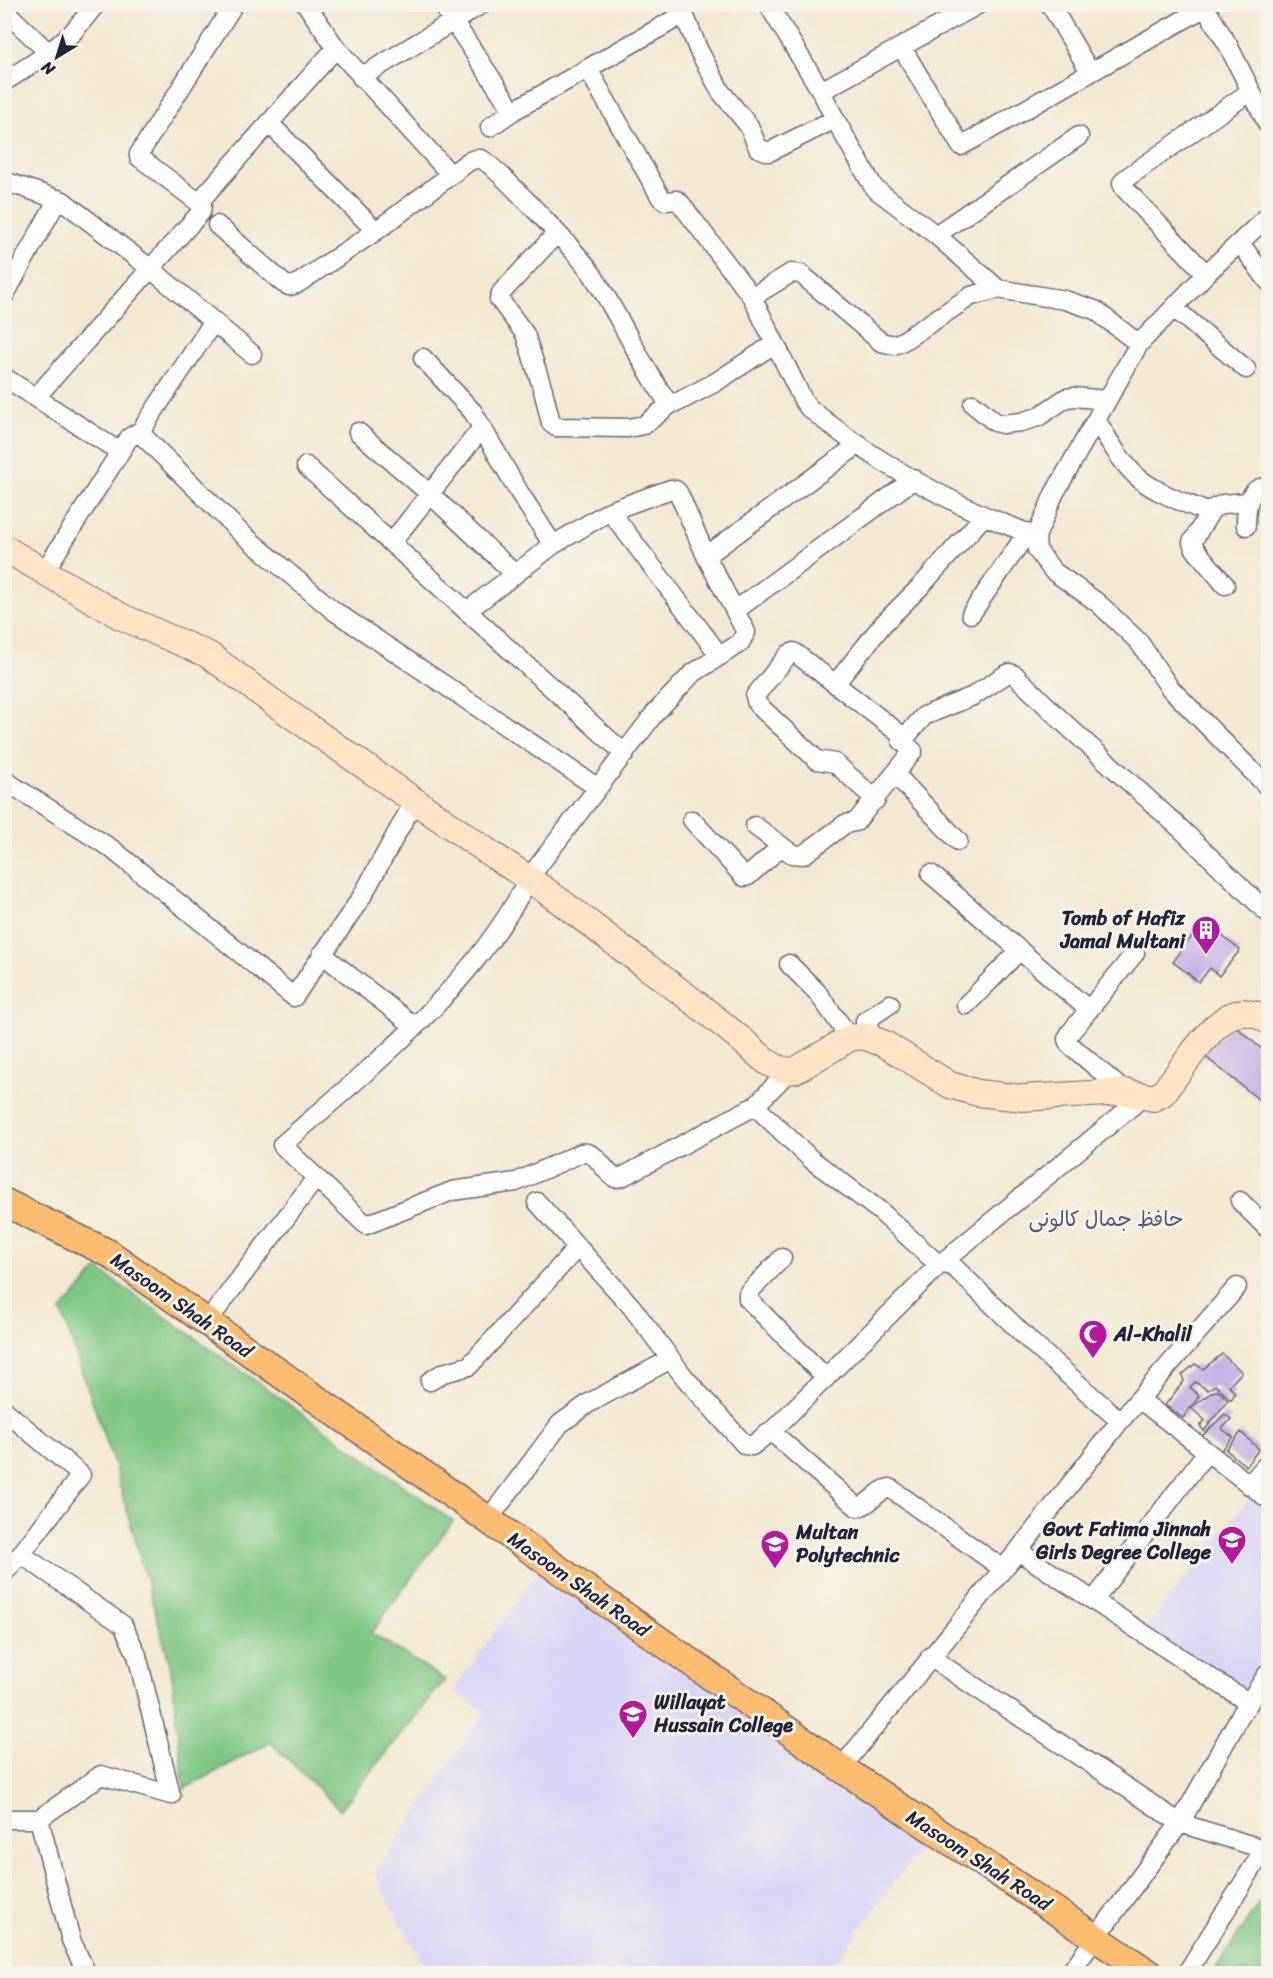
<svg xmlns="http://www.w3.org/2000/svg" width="1273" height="1978" font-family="Sriracha,'Playpen Sans Arabic',sans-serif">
	<rect width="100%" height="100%" fill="#f7f3e8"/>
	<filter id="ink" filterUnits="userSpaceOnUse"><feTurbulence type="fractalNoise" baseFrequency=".0167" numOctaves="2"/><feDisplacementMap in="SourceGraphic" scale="12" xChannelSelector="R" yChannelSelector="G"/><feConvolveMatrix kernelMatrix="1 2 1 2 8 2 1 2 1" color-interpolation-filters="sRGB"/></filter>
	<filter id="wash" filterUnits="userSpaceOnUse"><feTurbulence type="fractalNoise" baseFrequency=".008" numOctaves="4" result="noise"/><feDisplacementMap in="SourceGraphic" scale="24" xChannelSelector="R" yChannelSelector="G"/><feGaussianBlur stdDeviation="1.35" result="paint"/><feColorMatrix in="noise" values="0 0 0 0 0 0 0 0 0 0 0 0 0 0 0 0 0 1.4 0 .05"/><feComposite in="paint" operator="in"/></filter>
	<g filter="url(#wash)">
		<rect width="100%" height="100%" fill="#f3e8d2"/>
		<path fill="#d9d6f7" d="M1256 1490 1268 1499V1673L1249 1703 1142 1632Z
			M546 1560 934 1829 827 1973H439L422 1962 374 1873 485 1712 453 1691Z"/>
		<path fill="#7dc683" stroke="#50745f" stroke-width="1.5" d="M98 1269 453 1521 371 1633 445 1680 340 1810 270 1742 184 1789 171 1668 113 1461 61 1311Z
			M1268 1889V1973H1213Z"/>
		<g id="blocks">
			<path fill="#c2b1e5" d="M1203 921 1240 950 1219 976 1210 968 1199 982 1173 962Z
				M1233 1024 1265 1052 1268 1048V1093L1262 1102 1202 1054Z
				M1222 1354 1242 1372 1229 1386 1235 1393 1231 1400 1215 1385 1208 1390 1195 1382 1190 1387 1199 1396 1183 1418 1165 1405 1184 1381 1182 1375 1195 1364 1203 1369Z
				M1218 1391 1228 1400 1204 1431 1200 1426 1205 1420 1191 1408 1212 1392Z
				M1225 1414 1231 1419 1222 1429 1233 1437 1221 1451 1201 1437Z
				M1241 1432 1259 1449 1246 1466 1226 1450Z"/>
		</g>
	</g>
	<g filter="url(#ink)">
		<use href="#blocks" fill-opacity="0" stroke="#6b6770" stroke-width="1.5"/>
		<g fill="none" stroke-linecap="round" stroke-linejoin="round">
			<g stroke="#6b6770" stroke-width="21">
				<path id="street" d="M306 4 336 48 451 175
					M442 4 513 111
					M680 4 698 49 721 92 749 126 758 148 769 152 835 119 874 188 936 235 998 289 1065 300 1095 310 1139 344
					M768 4 821 91 835 119
					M1050 4 1090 72
					M1203 4 1228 45 1268 125
					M4 10 49 53
					M902 48 961 146 1204 8
					M588 69 661 198 666 201 677 200 681 204 752 297 803 400 809 408C861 451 923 488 985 516 1001 523 1019 529 1036 537
					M361 77 482 4
					M4 82 49 53 73 32 96 4
					M821 91 979 4
					M269 123 376 231
					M490 127 513 111 684 14
					M4 181 63 201 151 269 252 354
					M199 202 336 48
					M1268 216 1206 274 1139 344 1054 494 1036 537 1037 550 1053 571 1098 603 1139 642 1169 687 1268 787
					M217 225 283 283 289 286 297 284 376 231 468 162C472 160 476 158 481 159 494 164 579 255 590 271 618 312 638 360 667 401L672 403 678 402 716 382 774 344
					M557 233 501 293 499 299 525 334 543 390 551 423 556 427 628 428 644 425 672 403
					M936 235 1079 136
					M1240 243 1268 281
					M1206 274 1124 188 1122 183 1125 179 1251 91
					M4 296 58 199
					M752 297 791 273 801 274 881 342 894 345 903 341 971 296 998 289
					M1174 308 1246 369
					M214 321 146 423 142 430 144 437 240 532 334 611 598 788
					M423 358 473 412 519 492 553 545
					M4 377 120 452
					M36 397 201 212 202 205 139 157V154L234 4
					M973 404 995 422 1002 424 1021 422 1038 417 1066 398 1074 397 1106 400
					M1096 420C1109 440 1122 465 1141 480 1161 495 1186 503 1209 513
					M358 432 430 494 515 574
					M306 466 625 754
					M610 511 720 656
					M1246 526C1246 511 1247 486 1268 487
					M392 542 481 429
					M706 556 859 444
					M44 572 129 438 142 430
					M1225 585 1195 549 1192 542 1212 509 1223 504 1247 502
					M736 610 914 479
					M467 611 553 545 610 511 671 489 676 490 679 494 706 556 746 632 740 643 692 674 655 713 529 878C474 987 372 1066 282 1145L366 1225 452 1191 516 1182 581 1153C598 1151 602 1170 615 1178L622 1177 755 1106 788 1072
					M971 614 1027 533
					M836 683 883 624 921 586 984 516
					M902 741 924 716 973 696 1005 675 1010 673 1015 675 1062 721 1182 830 1268 913
					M896 775 958 841
					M4 780 112 849 294 997 361 898 415 800
					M692 820 744 877 748 876 781 847
					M755 826 792 854 803 855 845 824 856 822 913 751 901 740 900 734 794 652 789 654 755 696 757 704 817 760 835 763 876 800
					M931 874 1089 1010
					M322 954 414 1026
					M789 964 817 992 850 1038
					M966 1005 1020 950
					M874 1039 865 1021 890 1004
					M1125 1092 1069 1044 1067 1039 1070 1033 1135 953
					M755 1106 812 1160 880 1211 939 1265 947 1264 955 1268 1032 1343 1120 1421
					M1240 1201 1268 1229
					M537 1202 631 1306 685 1378 745 1445 752 1446 767 1434H774L857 1507C870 1506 876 1490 890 1488L1003 1569
					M782 1258 748 1293V1299L826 1378
					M207 1322 316 1178
					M430 1381 443 1373 469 1366 578 1247
					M1139 1399 1268 1499
					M4 1410 81 1475 21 1554 4 1573
					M770 1433 939 1265 1143 1097
					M1249 1485 1268 1463
					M488 1520 560 1424 589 1403 671 1359
					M1018 1551 1249 1703
					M1094 1600 1206 1453
					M930 1657 1180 1823 1257 1847 1261 1852 1258 1859 1186 1974
					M841 1768 1018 1551 1120 1421 1237 1287
					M4 1819H39L101 1775 171 1795 137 1655 123 1625 21 1554
					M39 1819 71 1940 87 1974
					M1069 1974 1180 1823 1239 1718 1268 1673"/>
			</g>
			<g stroke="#6b6770" stroke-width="28">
				<path id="secondary" d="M4 548 120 616 209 655 274 703 494 856C539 884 581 917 623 949 662 978 702 1006 739 1038 755 1050 774 1075 796 1070L850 1038 863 1036 885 1044 950 1085 978 1093 1022 1098 1125 1092 1154 1098 1163 1093 1195 1050 1214 1028 1229 1016 1243 1012 1258 1015 1268 1021"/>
			</g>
			<g stroke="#6b6770" stroke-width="30">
				<path id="primary" d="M4 1202 110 1254 841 1768 1150 1974"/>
			</g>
			<use href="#street" stroke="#fff" stroke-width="18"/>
			<use href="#secondary" stroke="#ffe4c6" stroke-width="26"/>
			<use href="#primary" stroke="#febc70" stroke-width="27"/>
		</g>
	</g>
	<defs>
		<g id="building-pin" transform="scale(1.5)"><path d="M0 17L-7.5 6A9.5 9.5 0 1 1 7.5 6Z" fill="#b5179e" stroke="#f7f3e8"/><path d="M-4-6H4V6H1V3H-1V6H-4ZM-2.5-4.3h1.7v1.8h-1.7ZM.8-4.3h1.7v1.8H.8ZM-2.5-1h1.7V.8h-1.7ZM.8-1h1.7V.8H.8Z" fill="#fff"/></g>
		<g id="mosque-pin" transform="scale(1.5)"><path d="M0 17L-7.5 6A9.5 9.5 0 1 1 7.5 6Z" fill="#b5179e" stroke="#f7f3e8"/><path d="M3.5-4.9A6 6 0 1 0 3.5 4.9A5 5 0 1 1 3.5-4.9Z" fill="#fff"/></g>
		<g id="school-pin" transform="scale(1.5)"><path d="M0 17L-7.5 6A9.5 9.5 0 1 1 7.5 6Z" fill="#b5179e" stroke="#f7f3e8"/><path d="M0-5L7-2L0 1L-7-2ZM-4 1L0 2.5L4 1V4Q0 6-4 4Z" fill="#fff"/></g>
		<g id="university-pin" transform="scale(1.5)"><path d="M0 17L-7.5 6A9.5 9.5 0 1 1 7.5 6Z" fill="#b5179e" stroke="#f7f3e8"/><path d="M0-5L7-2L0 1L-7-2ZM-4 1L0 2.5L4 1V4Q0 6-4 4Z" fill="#fff"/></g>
	</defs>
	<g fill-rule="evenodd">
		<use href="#building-pin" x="1206" y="930"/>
		<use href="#mosque-pin" x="1093" y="1334"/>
		<use href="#school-pin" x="1232" y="1540"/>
		<use href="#school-pin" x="775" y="1544"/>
		<use href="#university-pin" x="633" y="1714"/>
	</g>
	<g text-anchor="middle" stroke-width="6" stroke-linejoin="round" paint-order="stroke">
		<g font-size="20" font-weight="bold" fill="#22223b" stroke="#f7f3e8" text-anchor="start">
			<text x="1185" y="925" text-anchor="end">Tomb of Hafiz<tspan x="1185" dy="23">Jamal Multani</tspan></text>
			<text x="1114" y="1341">Al-Khalil</text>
			<text x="1211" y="1536" text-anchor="end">Govt Fatima Jinnah<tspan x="1211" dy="23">Girls Degree College</tspan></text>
			<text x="796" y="1539">Multan<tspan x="796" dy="23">Polytechnic</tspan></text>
			<text x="654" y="1709">Willayat<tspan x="654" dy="23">Hussain College</tspan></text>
		</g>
		<g font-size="20" fill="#22223b" stroke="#f7f3e8">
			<text transform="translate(182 1305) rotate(35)" y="7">Masoom Shah Road</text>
			<text transform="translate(579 1584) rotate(35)" y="7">Masoom Shah Road</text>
			<text transform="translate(979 1860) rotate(33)" y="7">Masoom Shah Road</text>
		</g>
		<g font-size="21" fill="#5a5476" stroke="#f7f3e8">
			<text x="1106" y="1226">حافظ جمال کالونی</text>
		</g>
	</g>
	<rect width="1273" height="1978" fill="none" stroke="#f7f3e8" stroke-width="24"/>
	<g transform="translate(57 57) rotate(218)" stroke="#f7f3e8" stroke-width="4.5" paint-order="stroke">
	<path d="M0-4.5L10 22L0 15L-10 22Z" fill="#22223b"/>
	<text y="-9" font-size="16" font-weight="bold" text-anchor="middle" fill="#22223b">N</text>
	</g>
</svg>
